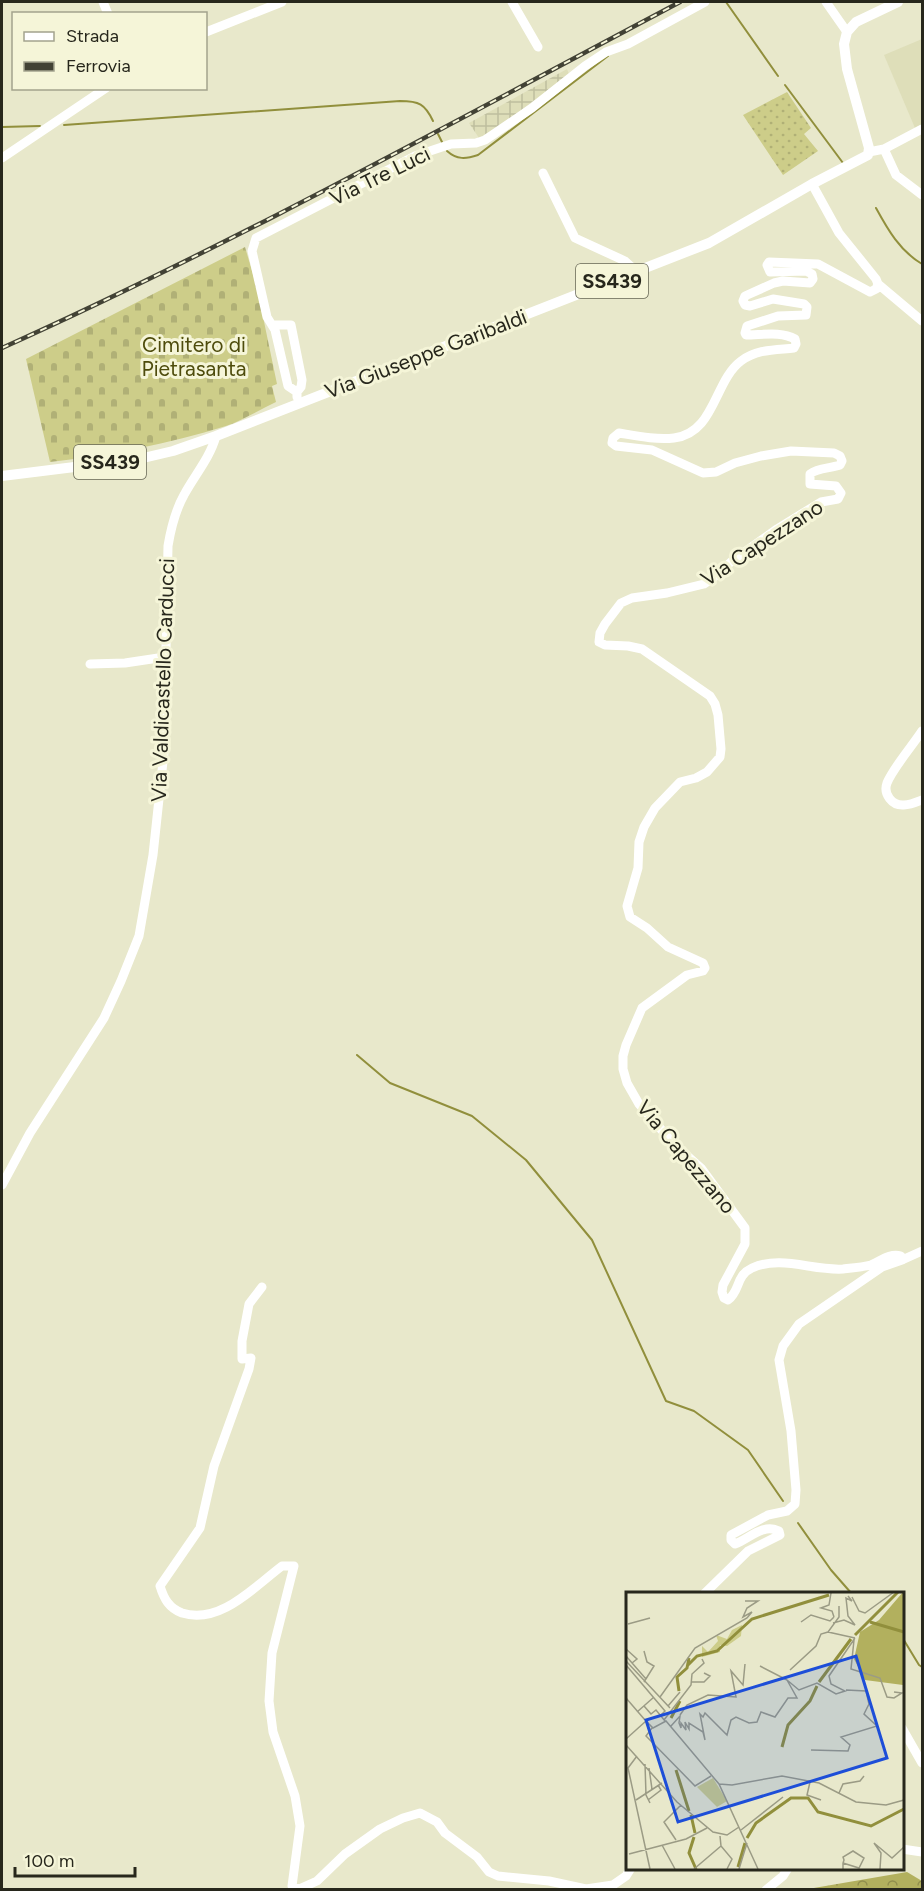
<svg xmlns="http://www.w3.org/2000/svg" width="924" height="1891" font-family="Figtree,sans-serif">
	<defs>
		<pattern id="industrial-grid" width="8" height="8" patternUnits="userSpaceOnUse" patternTransform="scale(1.5)"><rect width="8" height="8" fill="#dedeb9"/><path d="M0 4h8M4 0v8" fill="none" stroke="#bebe9e"/></pattern>
		<pattern id="grass-dots" width="8" height="8" patternUnits="userSpaceOnUse" patternTransform="scale(1.5)"><rect width="8" height="8" fill="#cdcd89"/><path d="M2 2h.1M6 6h.1" fill="none" stroke="#b0b076" stroke-width="1.8" stroke-linecap="round"/></pattern>
		<pattern id="forest-crowns" width="20" height="18" patternUnits="userSpaceOnUse" patternTransform="scale(1.5)"><rect width="20" height="18" fill="#b2b05e"/><path d="M2 6a3 3 0 1 1 6 0M12 15a3 3 0 1 1 6 0" fill="none" stroke="#918f4d"/></pattern>
		<pattern id="cemetery-stones" width="16" height="16" patternUnits="userSpaceOnUse" patternTransform="scale(1.5)"><rect width="16" height="16" fill="#cdcd89"/><path d="M2 7V4a2 2 0 0 1 4 0v3zM10 15v-3a2 2 0 0 1 4 0v3z" fill="#b0b076"/></pattern>
	</defs>
	<rect width="100%" height="100%" fill="#e8e8cb"/>
	<path fill="#dedeb9" d="M922 39V125L915 128 884 55Z"/>
	<path fill="url(#industrial-grid)" d="M567 69 569 74 504 123 479 138 469 123Z"/>
	<path fill="url(#grass-dots)" d="M787 92 811 128 804 134 818 151 783 175 743 115Z"/>
	<path fill="url(#forest-crowns)" d="M907 1872 922 1881V1889H808Z"/>
	<path fill="url(#cemetery-stones)" d="M245 247 257 288 277 384 272 386 276 402C259 410 243 420 226 426 168 444 110 455 50 462L26 359Z"/>
	<g fill="none" stroke-linecap="round" stroke-linejoin="round">
		<path stroke="#918f3c" stroke-width="2" d="M726 2 778 76
			M785 85 843 163
			M64 125 400 101C419 101 425 104 433 121
			M2 127 40 126
			M438 134 442 142
			M447 151C457 160 466 159 478 155L608 56
			M876 208C888 230 900 251 922 264
			M357 1055 390 1083 472 1116 526 1160 592 1240 666 1401 694 1411 748 1450 783 1501
			M798 1523 831 1570 852 1594
			M902 1637 919 1665 922 1667"/>
		<path stroke="#fff" stroke-width="9" d="M103 2 108 14
			M512 2 538 47
			M826 2 847 32
			M206 32 282 2
			M884 149 896 175 922 195
			M869 152 884 149 922 129
			M2 158 106 88
			M543 173 575 238 625 261 637 272
			M878 284 922 321
			M272 325H291L302 380 301 387 297 392V397
			M297 392 288 386 275 330 267 317 252 251 256 238 415 156 451 144 476 143 485 140 532 108 585 66 606 52 628 44 705 2
			M90 664 125 663 165 657
			M922 731C913 745 893 768 887 783 883 794 892 806 904 805 910 805 917 802 922 800
			M2 1185 30 1133 104 1018 121 981 139 936 153 855 164 752 168 546C171 528 175 511 184 495 194 476 210 458 216 436
			M902 1260 922 1251
			M262 1287 249 1304 242 1341V1359L251 1358 249 1369 214 1466 200 1528 160 1586C164 1599 169 1608 182 1613 220 1625 254 1587 282 1566H294L272 1653 269 1701 273 1732 295 1796 300 1826 292 1886 299 1889 317 1881 345 1854 380 1829 403 1818 420 1813 437 1822 445 1833 477 1857 489 1872 498 1876 549 1881 586 1889 613 1885 626 1876 631 1868
			M704 1594 748 1551 780 1535 779 1531C763 1523 749 1539 735 1544L731 1540V1535L768 1515 787 1511 795 1504 796 1490 791 1431 779 1360 783 1346 799 1324 882 1267 902 1260 901 1256C889 1253 881 1261 871 1265 863 1267 852 1268 843 1269 813 1271 781 1255 752 1268 735 1276 741 1290 728 1300L724 1298 722 1292 723 1285 745 1244V1228L701 1168 673 1143 639 1104 627 1083 623 1069V1056L626 1045 642 1008 687 975 703 971 705 968 703 963 668 947 647 928 630 917 627 906 638 868 639 842 644 827 655 808 680 782 696 778 707 772 720 757 721 749 718 715 715 704 710 696 642 649 628 646 605 645 599 642 600 633 605 624 621 603 632 598 667 593 704 584 713 578 732 561 777 529 821 502 838 499 841 493 836 486 810 484V474C819 467 829 469 840 465L842 461 840 456 834 453 791 451 761 456 735 463 716 472 703 473 652 450 616 446 612 443 613 438 619 433C637 436 656 440 674 438 715 433 714 381 741 361 757 349 775 350 794 348L796 344 795 339C781 331 762 335 746 335L745 333 747 326 778 316 806 315 807 307 804 304 773 299 750 306 745 305 743 301 745 296 774 283 783 281 810 283 813 279 812 274 806 271 770 272 767 265 769 262 818 264 870 292 876 289 878 284 876 279 839 233 812 184
			M902 1728 922 1763
			M902 1849 922 1852
			M766 1890 783 1876 788 1868"/>
		<path stroke="#fff" stroke-width="10" d="M2 476 139 459 173 451 216 436 709 243 812 184 868 155 869 148 847 69 844 44 847 32 856 22 898 2"/>
		<g stroke="#424235" stroke-width="4.5">
			<path id="rail" d="M2 348C233 244 455 121 680 2"/>
		</g>
		<use href="#rail" stroke="#f5f5d8" stroke-width="2" stroke-dasharray="7" stroke-linecap="butt"/>
	</g>
	<g text-anchor="middle" stroke-width="6" stroke-linejoin="round" paint-order="stroke">
		<g fill="#f5f5d8" stroke="#656554" stroke-width="1.5">
			<rect x="576" y="264" width="72" height="34" rx="4.5"/>
			<rect x="74" y="445" width="72" height="34" rx="4.5"/>
		</g>
		<g font-size="20" font-weight="bold" fill="#27271c">
			<text x="612" y="288">SS439</text>
			<text x="110" y="469">SS439</text>
		</g>
		<g font-size="21" fill="#27271c" stroke="#f5f5d8">
			<text transform="translate(380 176) rotate(-26)" y="7">Via Tre Luci</text>
			<text transform="translate(426 354) rotate(-21)" y="7">Via Giuseppe Garibaldi</text>
			<text transform="translate(762 543) rotate(-33)" y="7">Via Capezzano</text>
			<text transform="translate(163 680) rotate(-88)" y="7">Via Valdicastello Carducci</text>
			<text transform="translate(686 1157) rotate(50)" y="7">Via Capezzano</text>
		</g>
		<g font-size="21" fill="#4e4c0c" stroke="#f5f5d8">
			<text x="194" y="352">Cimitero di<tspan x="194" dy="24">Pietrasanta</tspan></text>
		</g>
	</g>
	<g transform="translate(626 1592)">
		<rect width="278" height="278" fill="#e8e8cb"/>
		<path d="M116 33 115 44 101 54 94 53V60L76 65V54L82 60 92 49 90 43 101 47 106 38Z" fill="#cdcd89"/>
		<path d="M277 0V93L239 88 228 67 234 40 253 28Z" fill="#b2b05e"/>
		<path d="M87 186 101 209 91 215 71 195Z" fill="#cdcd89"/>
		<path fill="none" stroke="#918f3c" stroke-width="3" d="M244 30 278 40M229 43 272 0M62 73 71 64 91 59 126 27 203 3M193 90 225 47M53 99 51 85 61 76 63 66M45 126 54 109M156 155 162 133 184 109 191 94M50 178 63 219M65 223 69 241M68 245 63 261 70 277M121 246 130 231 165 206H182L192 220 245 234 278 217M112 275 119 251"/>
		<path fill="none" stroke="#9b9b85" stroke-width="1.5" d="M205 1 203 13 195 16 206 19 208 25M226 5 233 19 239 21 268 0M213 14V25L202 40 229 46M175 30 185 23 204 29 208 25M207 31 218 28 229 33 222 24 220 6 226 9 222 4M2 32 24 26M228 48 225 77 254 86 261 105 268 106 276 101 268 100M0 57 11 67 6 71M18 59 21 70 28 74 18 90M0 64 20 87M0 69 44 116M0 73 39 119 34 124M134 74 161 88M164 78 190 54 195 42 202 40M65 90H78L84 84 78 81M34 105 69 56 121 26 126 20 117 25 121 16 132 9H119M0 106 19 128M18 114 25 122 30 118 39 129M42 114 54 100M11 120 28 105M54 123 61 113 82 103 110 105 105 79 117 93 119 72M38 128 65 93 66 82 78 71 76 67M20 129 27 136 40 129 93 192 132 277M45 134 54 124 53 131 55 136V131L60 138 59 130 63 137V131L77 140 79 148 74 122 77 125 79 121 101 143 105 128 110 125 123 131 131 130 135 120 149 125 162 106H171L161 88 173 98 191 91 210 102 219 99 205 92 203 84 229 46M26 136 20 144 69 194 85 184M0 147 20 129M0 153 51 210 87 240 101 243 113 235M185 158 222 159 224 153 215 145 251 134 238 122 243 112 240 99 220 98M11 164 2 176 24 277M19 172 20 203 24 211M23 176 26 197M184 190 181 203 195 208M93 192 106 193 156 184 193 191 230 210 260 213 278 208M213 201 217 192 234 189 238 184M10 208 36 191M22 208 35 198 32 193M115 238 157 205M94 244 95 254 106 267 101 277M50 248 38 230 55 213M36 253 49 277M3 262 60 247 81 236M217 271 233 276 238 266 227 259 217 265 218 268 217 271V277M68 277 95 254M113 277 121 251M254 277 255 261 248 251 266 266 278 255"/>
		<path fill="#1d4ed8" fill-opacity="0.15" stroke="#1d4ed8" stroke-width="3" d="M230 64 261 166 52 230 20 128Z"/>
		<rect width="278" height="278" fill="none" stroke="#27271c" stroke-width="3"/>
	</g>
	<rect width="924" height="1891" fill="none" stroke="#27271c" stroke-width="6"/>
	<rect x="12" y="12" width="195" height="78" fill="#f5f5d8" stroke="#a3a38d" stroke-width="1.5"/>
	<rect x="24" y="32" width="30" height="9" fill="#ffffff" stroke="#a3a38d" stroke-width="1.5"/>
	<text x="66" y="42" font-size="18" fill="#27271c">Strada</text>
	<rect x="24" y="62" width="30" height="9" fill="#424235" stroke="#a3a38d" stroke-width="1.5"/>
	<text x="66" y="72" font-size="18" fill="#27271c">Ferrovia</text>
	<path d="M15 1867v9h120v-9" fill="none" stroke="#27271c" stroke-width="3"/>
	<text x="24" y="1867" font-size="18" fill="#27271c" stroke="#f5f5d8" stroke-width="4.5" paint-order="stroke">100 m</text>
</svg>
